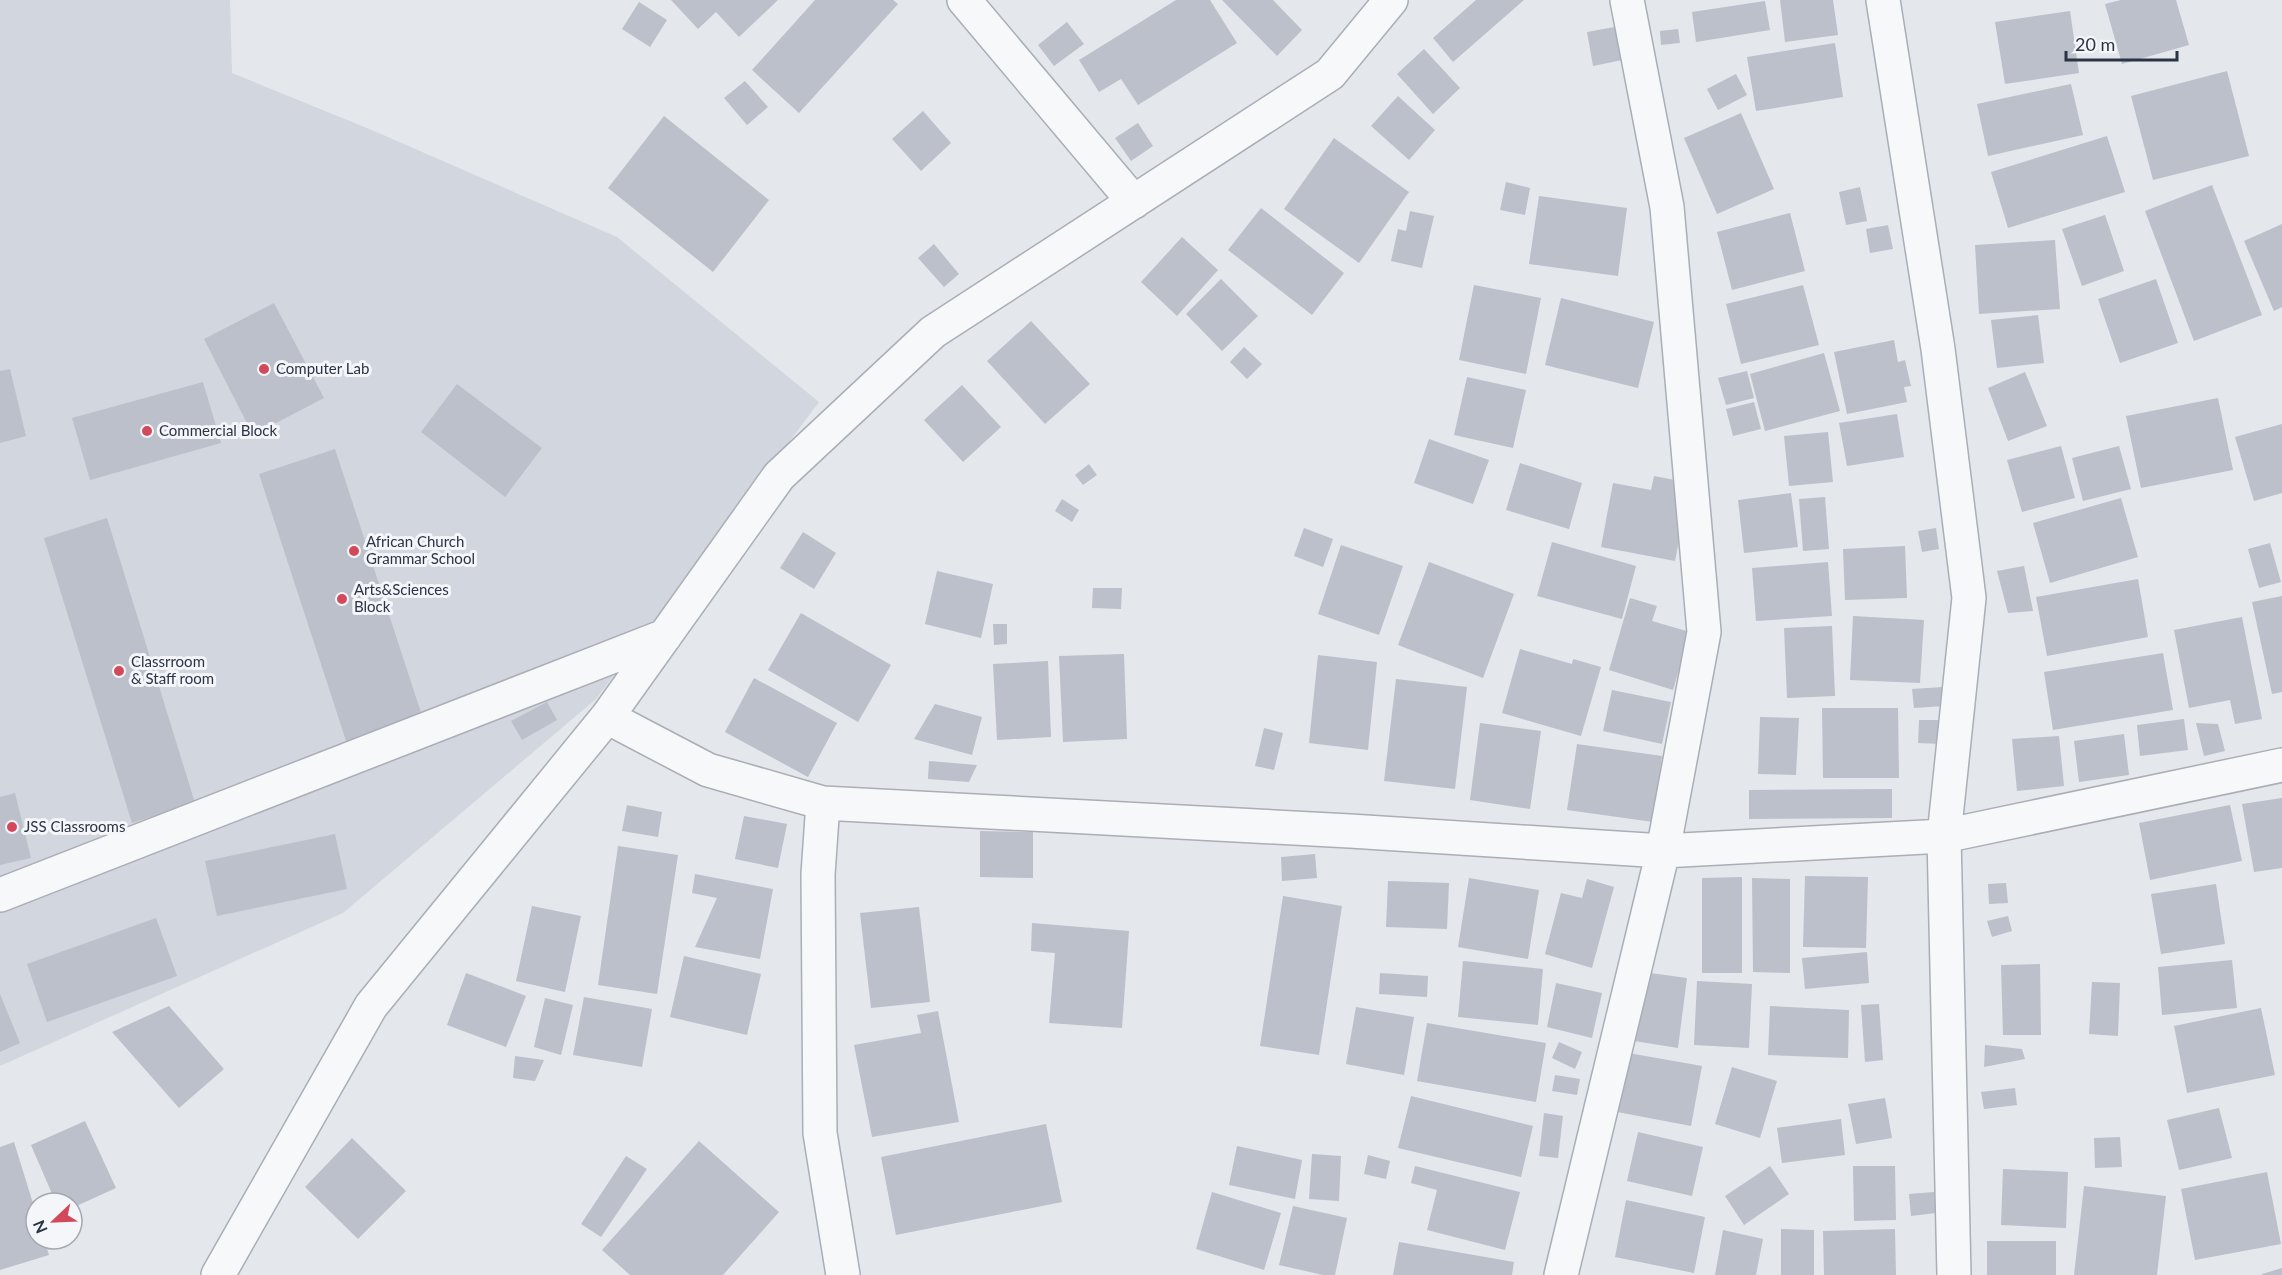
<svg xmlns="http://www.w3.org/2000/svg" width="2282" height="1275" font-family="Lato,sans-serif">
	<rect width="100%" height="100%" fill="#e4e7ec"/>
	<path fill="#d2d6de" d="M0 0H230L232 73 374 131 617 237 819 402 596 699 343 913 0 1066Z"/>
	<path fill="#bbc0ca" d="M671 0H778L739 37 716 12 698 29Z
		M815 0H893L898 4 799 113 752 70Z
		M1176 0H1210L1237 43 1138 105 1121 79 1099 92 1079 60Z
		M1222 0H1273L1302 30 1277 56Z
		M1476 0H1524L1453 62 1433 38Z
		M1780 0H1833L1838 35 1785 42Z
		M2121 0H2176L2189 45 2122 64 2105 4Z
		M1765 1 1770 30 1696 42 1692 12Z
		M639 2 667 20 650 47 622 29Z
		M2070 11 2079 73 2005 84 1995 22Z
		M1067 22 1084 44 1054 66 1038 45Z
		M1625 25 1632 58 1593 66 1587 32Z
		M1678 29 1680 43 1661 45 1660 31Z
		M1835 43 1843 97 1756 111 1747 57Z
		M1424 49 1460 88 1433 114 1397 74Z
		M2227 71 2249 156 2153 180 2131 96Z
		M1736 74 1747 95 1718 110 1707 89Z
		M745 81 768 107 747 125 724 98Z
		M2071 84 2083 135 1988 156 1977 104Z
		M1398 96 1435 130 1409 160 1371 126Z
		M923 111 951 143 921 171 892 139Z
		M1741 113 1774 189 1717 214 1684 138Z
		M664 116 769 200 713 272 608 188Z
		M1138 123 1153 146 1131 161 1115 138Z
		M2107 136 2125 192 2008 228 1991 172Z
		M1334 138 1409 192 1359 263 1284 209Z
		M1506 182 1530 188 1525 215 1500 210Z
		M2212 185 2262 315 2194 341 2145 211Z
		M1860 187 1867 221 1846 225 1839 192Z
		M1539 196 1627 208 1618 276 1529 264Z
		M1261 208 1344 273 1312 315 1228 250Z
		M1410 211 1434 216 1422 268 1391 261 1398 229 1406 231Z
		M1790 213 1805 271 1732 290 1717 232Z
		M2105 215 2124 271 2082 286 2062 229Z
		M2282 224V307L2274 311 2244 241Z
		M1888 225 1893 249 1870 253 1866 229Z
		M1182 237 1218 270 1177 316 1141 282Z
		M2055 240 2060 309 1979 314 1975 245Z
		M934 244 959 274 944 287 918 258Z
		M1221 279 1258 316 1222 351 1186 314Z
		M2156 279 2178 343 2120 363 2098 299Z
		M1474 285 1541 298 1526 374 1459 360Z
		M1803 285 1819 345 1741 364 1726 304Z
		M1561 298 1654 322 1638 388 1545 365Z
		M274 303 324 398 253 435 204 339Z
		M2038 315 2044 363 1997 368 1991 320Z
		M1031 321 1090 384 1045 424 987 361Z
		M1894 340 1898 362 1905 360 1911 386 1904 387 1907 402 1847 414 1834 352Z
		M1244 347 1262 364 1247 379 1230 362Z
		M1824 353 1840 411 1765 431 1750 374Z
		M10 369 26 436 0 443V371Z
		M1747 371 1754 398 1726 405 1718 378Z
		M2025 372 2047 426 2008 441 1988 388Z
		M1467 377 1526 390 1513 448 1454 435Z
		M203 382 221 443 90 480 72 418Z
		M457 384 542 448 505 497 421 432Z
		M962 385 1001 427 963 462 924 420Z
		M2218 398 2233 470 2141 488 2126 416Z
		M1754 402 1761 429 1733 436 1726 409Z
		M1897 414 1904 457 1847 466 1839 423Z
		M2282 424V493L2254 501 2235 437Z
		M1828 432 1833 482 1789 486 1784 436Z
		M1429 439 1489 460 1473 504 1414 483Z
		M2061 446 2075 498 2022 512 2007 460Z
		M2119 446 2131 489 2083 501 2072 458Z
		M335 449 425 725 349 750 259 474Z
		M1520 463 1582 483 1569 529 1506 510Z
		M1089 464 1097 475 1083 485 1075 475Z
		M1654 476 1690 483 1675 561 1601 547 1613 483 1651 490Z
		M1791 493 1798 547 1744 553 1738 500Z
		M1825 497 1829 549 1803 551 1799 499Z
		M2121 498 2138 557 2050 583 2033 523Z
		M1062 499 1079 510 1072 522 1055 511Z
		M107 518 195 803 132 823 44 538Z
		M1304 528 1333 539 1323 567 1294 556Z
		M1936 528 1939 549 1922 552 1918 531Z
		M803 532 836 553 814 589 780 568Z
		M1552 542 1636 566 1622 619 1537 596Z
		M2270 543 2281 582 2259 588 2248 549Z
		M1341 545 1403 566 1379 635 1318 614Z
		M1905 546 1907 598 1845 600 1843 549Z
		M1429 562 1514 594 1483 678 1398 645Z
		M1828 562 1832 616 1756 621 1752 568Z
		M2024 566 2033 611 2008 613 1997 571Z
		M937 571 993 584 981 638 925 624Z
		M2138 579 2148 637 2047 656 2036 597Z
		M1093 588H1122L1121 609 1092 608Z
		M2282 596V692L2272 694 2252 602Z
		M1630 598 1657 606 1652 621 1690 632 1673 690 1609 670Z
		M801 613 891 665 858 722 768 670Z
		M1853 616 1924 620 1920 683 1850 680Z
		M2242 617 2262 719 2235 724 2230 700 2189 708 2174 630Z
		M993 624H1007V644L994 645Z
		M1832 626 1835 696 1787 698 1784 628Z
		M1520 649 1572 664 1573 659 1601 667 1581 736 1502 713Z
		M2163 653 2173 710 2053 730 2044 672Z
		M1124 654 1127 739 1063 742 1059 656Z
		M1318 655 1377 662 1368 750 1309 743Z
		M1048 661 1051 737 997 740 993 664Z
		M754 678 837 723 808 777 725 732Z
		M1396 679 1467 687 1455 789 1384 781Z
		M1943 687 1945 706 1914 708 1912 689Z
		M1612 690 1671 702 1662 744 1603 731Z
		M547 702 557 720 522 740 511 721Z
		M935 704 982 717 972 755 914 739Z
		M1822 708H1898L1899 778H1823Z
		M1760 717 1799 718 1796 775 1758 774Z
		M2184 719 2188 750 2140 756 2137 725Z
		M1919 720H1943L1942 744 1918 743Z
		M1480 723 1541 731 1530 809 1470 800Z
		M2196 723 2218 724 2225 751 2204 756Z
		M1264 728 1283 733 1274 770 1255 766Z
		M2124 734 2129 775 2079 782 2074 741Z
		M2059 736 2064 786 2017 791 2012 739Z
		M1577 744 1662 756 1653 822 1567 810Z
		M929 761 977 765 969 782 928 779Z
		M1892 789V818L1749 819V790Z
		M15 793 31 858 0 865V797Z
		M2282 798V868L2254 872 2242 804Z
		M627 805 662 812 658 837 622 831Z
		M2230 805 2242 861 2150 880 2139 823Z
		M744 816 787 824 778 868 735 859Z
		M980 831 1033 832V878L980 877Z
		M335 834 347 889 217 916 205 861Z
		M618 846 678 855 657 994 598 985Z
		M1315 854 1317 878 1282 881 1281 857Z
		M695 874 773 889 760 959 695 947 717 898 692 893Z
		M1805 876 1868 877 1866 948 1803 947Z
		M1742 877V973H1702V878Z
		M1469 878 1539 890 1528 959 1458 947Z
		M1752 878 1790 879V973L1753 972Z
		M1587 879 1614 887 1592 968 1545 954 1561 893 1582 898Z
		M1388 881 1449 883 1447 929 1386 927Z
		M2006 883 2008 903 1989 904 1988 884Z
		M2216 884 2225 944 2161 954 2151 894Z
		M1283 896 1342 906 1319 1055 1260 1046Z
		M532 906 581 916 565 992 516 981Z
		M919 907 930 1002 871 1008 860 913Z
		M2008 916 2012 931 1992 937 1987 921Z
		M156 918 177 976 47 1022 27 964Z
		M1032 923 1129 931 1122 1028 1049 1023 1055 953 1031 951Z
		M1867 952 1869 983 1805 989 1802 958Z
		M684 956 761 974 747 1035 670 1017Z
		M2232 960 2237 1008 2162 1015 2158 967Z
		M1463 961 1543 969 1538 1025 1458 1017Z
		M2040 964 2041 1035H2003L2001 965Z
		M1643 972 1687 978 1678 1048 1634 1041Z
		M466 973 526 996 506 1047 447 1025Z
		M1380 973 1428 976 1427 997 1379 994Z
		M1697 981 1752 984 1749 1048 1694 1045Z
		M2092 982 2120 983 2118 1036 2089 1034Z
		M1556 983 1602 993 1592 1038 1547 1027Z
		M0 994 20 1043 0 1052Z
		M584 997 652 1009 642 1067 573 1055Z
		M545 998 573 1005 561 1055 534 1047Z
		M1879 1004 1883 1060 1865 1062 1861 1005Z
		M169 1006 224 1069 179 1108 112 1032Z
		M1770 1006 1849 1010 1848 1058 1768 1055Z
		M1356 1007 1414 1017 1404 1075 1346 1064Z
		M2261 1008 2275 1075 2187 1093 2174 1026Z
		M938 1011 959 1122 872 1137 854 1045 921 1033 917 1015Z
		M1427 1023 1546 1043 1536 1102 1417 1081Z
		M1559 1042 1582 1052 1575 1069 1552 1058Z
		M1985 1045 2022 1049 2025 1059 1984 1067Z
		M1623 1052 1702 1066 1691 1126 1612 1111Z
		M515 1056 544 1060 535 1081 513 1078Z
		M1732 1067 1777 1081 1760 1138 1715 1124Z
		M1555 1075 1580 1079 1577 1095 1552 1091Z
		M2015 1088 2017 1105 1984 1109 1981 1092Z
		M1411 1096 1533 1126 1521 1177 1398 1148Z
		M1885 1098 1892 1138 1856 1144 1848 1104Z
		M2219 1108 2232 1158 2179 1170 2167 1120Z
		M1544 1113 1563 1116 1558 1158 1539 1156Z
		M1841 1119 1845 1155 1782 1163 1777 1128Z
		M85 1121 116 1188 72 1208V1203H56L31 1145Z
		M1046 1124 1062 1202 896 1235 881 1157Z
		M1638 1132 1703 1147 1692 1196 1627 1181Z
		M2120 1137 2122 1167 2095 1168 2094 1138Z
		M352 1138 406 1191 358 1239 305 1187Z
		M699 1141 779 1212 723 1275H630L602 1250Z
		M14 1142 36 1213V1239H44L49 1255 0 1270V1147Z
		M1237 1146 1302 1160 1295 1199 1229 1185Z
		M1312 1154 1341 1156 1339 1201 1309 1199Z
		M1368 1155 1390 1161 1386 1179 1364 1174Z
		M626 1156 647 1169 601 1237 581 1224Z
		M1415 1166 1520 1192 1505 1250 1427 1230 1437 1190 1411 1183Z
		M1770 1166 1789 1194 1744 1225 1725 1196Z
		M1853 1166H1895L1896 1220 1854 1221Z
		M2003 1169 2068 1172 2066 1228 2001 1225Z
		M2267 1172 2281 1244 2195 1260 2181 1189Z
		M2084 1186 2166 1196 2157 1275H2074Z
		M1212 1192 1281 1213 1264 1270 1196 1249Z
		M1934 1192 1936 1213 1911 1216 1909 1194Z
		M1626 1200 1705 1217 1694 1273 1615 1257Z
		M1293 1206 1347 1218 1335 1275H1323L1279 1265Z
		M1781 1229 1814 1230V1275H1781Z
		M1895 1229 1896 1275H1824L1823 1231Z
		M1723 1230 1763 1239 1756 1275H1715Z
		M1987 1241H2056V1275H1987Z
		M1399 1242 1514 1262 1512 1275H1393Z
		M2282 1268V1275H2262V1274Z"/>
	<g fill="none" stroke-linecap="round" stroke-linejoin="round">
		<g stroke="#a9aeb7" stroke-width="36">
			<path id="street" d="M964 0 1134 202
				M1883 0 1938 349 1969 598 1944 836 1954 1275
				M607 717 779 476 933 332 1330 74 1391 0
				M823 803 818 874 820 1133 843 1275
				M0 895 665 636
				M218 1275 371 1006 607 717 708 770 823 803 1350 831 1663 851 1944 836 2282 765
				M1561 1275 1663 851 1704 632 1667 207 1627 0"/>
		</g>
		<use href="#street" stroke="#f7f8fa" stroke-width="33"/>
	</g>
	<g fill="#d1495b" stroke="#f4f6f9" stroke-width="2">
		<circle cx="264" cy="369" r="6"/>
		<circle cx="147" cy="431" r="6"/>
		<circle cx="354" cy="551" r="6"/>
		<circle cx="342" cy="599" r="6"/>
		<circle cx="119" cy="671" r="6"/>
		<circle cx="12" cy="827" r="6"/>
	</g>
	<g text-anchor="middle" stroke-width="6" stroke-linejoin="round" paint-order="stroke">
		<g font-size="15" fill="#2b3445" stroke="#f4f6f9" text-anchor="start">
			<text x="276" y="374">Computer Lab</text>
			<text x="159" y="436">Commercial Block</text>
			<text x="366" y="547">African Church<tspan x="366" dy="17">Grammar School</tspan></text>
			<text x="354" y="595">Arts&amp;Sciences<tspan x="354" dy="17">Block</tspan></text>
			<text x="131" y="667">Classrroom<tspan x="131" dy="17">&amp; Staff room</tspan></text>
			<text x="24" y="832">JSS Classrooms</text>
		</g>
	</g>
	<g transform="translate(54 1221) rotate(247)"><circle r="28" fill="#f4f6f9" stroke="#a4a8b1" stroke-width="1.5"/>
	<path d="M0-4.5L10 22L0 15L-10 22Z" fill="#d1495b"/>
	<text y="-9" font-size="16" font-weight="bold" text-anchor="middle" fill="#2b3445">N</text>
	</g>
	<path d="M2066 51v9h111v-9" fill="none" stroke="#2b3445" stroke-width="3"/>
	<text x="2075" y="51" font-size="18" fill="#2b3445" stroke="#f4f6f9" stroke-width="4.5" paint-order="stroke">20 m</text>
</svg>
